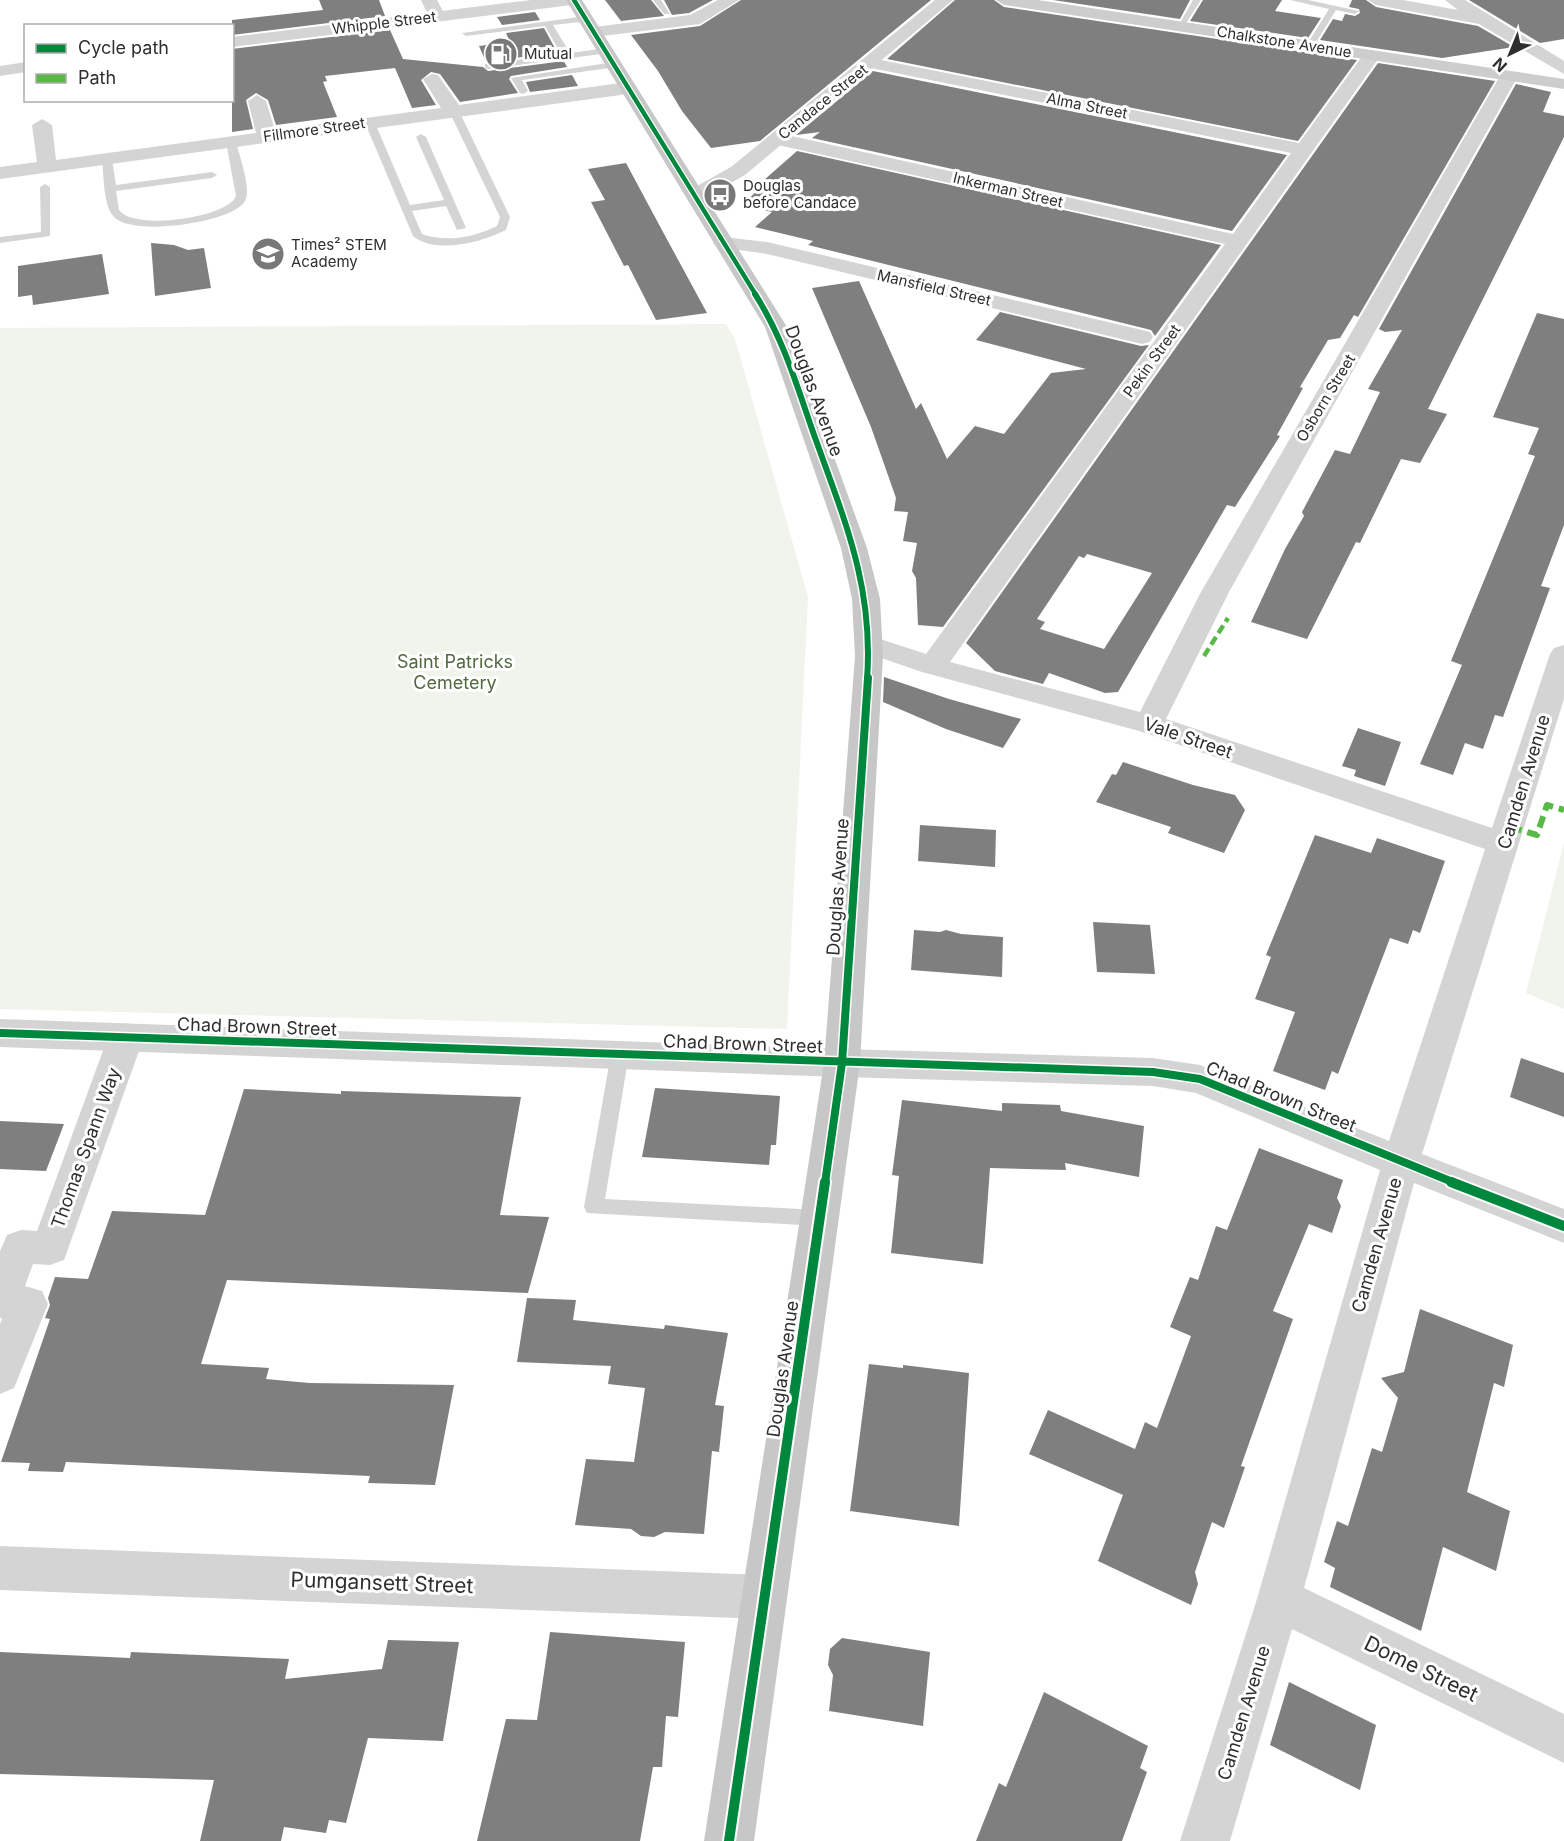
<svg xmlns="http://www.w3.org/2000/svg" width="1564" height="1841" font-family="Inter,sans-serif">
	<rect width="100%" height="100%" fill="#fff"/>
	<path fill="#f1f4ed" d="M726 324 735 339 808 597 787 1029 0 1009V328Z
		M1564 842V1009L1526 993Z"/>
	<path fill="#7f7f7f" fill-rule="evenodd" d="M319 0H379L385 16 232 35V20L323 10Z
		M605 0H651L664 16 621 21Z
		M664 0H713L689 13 672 15Z
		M741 0H931L760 141 711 148 682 111 658 71 631 35 700 26Z
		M955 0H994L1004 7 1357 60 1298 141 887 59Z
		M1053 0H1190L1180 19Z
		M1203 0H1282L1275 11 1321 18 1308 38 1190 21Z
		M1352 0H1366L1376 7 1478 26 1514 47 1442 58 1320 40 1333 19 1342 21 1345 14 1355 16 1360 13 1359 9 1349 7Z
		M1469 0H1564V39L1540 43Z
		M535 12 540 20 502 25 497 17Z
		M544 28 557 52 486 62 479 46 510 42 506 33Z
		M390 30 403 59 483 67 488 71 564 61 567 67 511 76 509 79 518 93 460 102 440 74 431 72 421 80 436 105 412 108 395 68 325 76 327 81 323 82 337 117 276 125 268 100 256 93 246 100 253 129 232 132V49Z
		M1378 63 1495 81 1358 317 1354 315 1340 338 1328 340 1300 387 1303 388 1277 435 1280 436 1235 507 1227 505 1118 692 1105 693 1049 673 1043 684 995 671 966 643ZM1087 554 1152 573 1104 649 1040 629 1045 622 1037 619 1079 556 1084 558Z
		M873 71 1287 155 1232 231 812 138 820 132 796 135Z
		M572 75 578 86 530 92 526 82Z
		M1516 84 1551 92 1543 112 1564 116V137L1428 409 1447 414 1420 463 1401 459 1360 543 1356 542 1307 639 1251 622 1285 549 1304 516 1302 512 1335 450 1350 454 1380 392 1368 389 1402 330 1385 332 1379 329Z
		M797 151 1221 245 1155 336 1151 330 808 245 813 241 755 227 772 212 742 205 760 188 756 187Z
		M626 163 663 232 707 313 656 320 628 265 624 266 591 202 605 200 588 169Z
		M151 243 174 245 188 250 204 248 211 288 155 296Z
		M102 254 109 294 33 305 32 295 18 297V266Z
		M859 281 916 409 921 403 947 459 975 426 1004 434 1051 373 1086 369 976 340 1000 312 1141 346 1149 345 943 627 918 625 916 578 912 571 917 543 903 541 908 512 894 511 896 498 871 427 812 288Z
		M1537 313 1564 319V525L1541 586 1550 588 1503 717 1495 715 1483 749 1465 743 1453 775 1420 764 1462 665 1451 661 1535 456 1528 454 1539 428 1493 417Z
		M884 677 949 699 1021 719 1003 748 946 729 883 702Z
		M1358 728 1401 742 1385 786 1354 776 1356 770 1342 766Z
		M1123 762 1193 785 1235 795 1245 810 1224 853 1168 833 1171 827 1096 802 1112 774 1116 775Z
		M920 825 996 830 995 867 918 861Z
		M1315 835 1371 853 1377 838 1445 861 1420 933 1413 930 1408 944 1390 938 1338 1074 1332 1071 1325 1090 1273 1071 1295 1012 1255 999 1271 957 1266 955Z
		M1093 922 1150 925 1155 974 1097 972Z
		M914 930 940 932 946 930 961 934 1003 937 1002 977 911 970Z
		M1521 1058 1564 1073V1117L1510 1097Z
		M655 1088 780 1096 776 1145H771L769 1165 642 1157Z
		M244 1089 341 1094V1091L521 1097 500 1215 549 1217 528 1293 227 1280 201 1364 269 1368 266 1379 309 1383 454 1385 435 1485 368 1483 370 1476 66 1462 63 1472 28 1471 30 1463 1 1462 50 1319 45 1318 50 1305 48 1298 55 1277 88 1279 112 1211 205 1215Z
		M902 1100 1002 1111V1103L1060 1105 1061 1111 1144 1126 1139 1177 1065 1163 1066 1170 990 1168 983 1264 891 1253 899 1176 892 1175Z
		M0 1121 64 1124 46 1171 0 1169Z
		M1259 1148 1343 1180 1337 1198 1341 1206 1332 1233 1309 1224 1273 1311 1293 1319 1241 1466 1245 1467 1224 1528 1212 1522 1195 1572 1198 1584 1191 1605 1098 1561 1123 1495 1029 1454 1048 1410 1135 1449 1145 1422 1157 1428 1191 1336 1170 1327 1190 1277 1198 1280 1216 1226 1227 1230Z
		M527 1298 576 1300 573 1320 664 1329 665 1325 728 1333 715 1405 724 1406 719 1452 712 1451 704 1534 665 1532 654 1537 641 1536 631 1529 575 1525 586 1459 634 1462 645 1388 608 1384 611 1366 517 1362Z
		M1420 1309 1513 1345 1504 1387 1494 1383 1467 1492 1510 1511 1496 1571 1443 1547 1421 1631 1330 1587 1335 1568 1324 1562 1337 1521 1348 1526 1372 1448 1382 1452 1398 1398 1381 1378 1404 1372Z
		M869 1364 903 1368V1365L969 1373 959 1526 850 1511Z
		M550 1632 685 1642 678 1717 666 1716 662 1767H653L640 1841H477L506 1719 537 1720Z
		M842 1638 930 1652 923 1726 829 1711 833 1675 828 1665 830 1649Z
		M388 1640 459 1642 443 1741 368 1738 346 1823 329 1820 326 1833 284 1827 281 1841H200L214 1780 0 1774V1652L130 1658 131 1652 289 1659 285 1679 382 1669Z
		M1289 1682 1376 1725 1360 1790 1270 1745Z
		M1044 1692 1148 1746 1140 1768 1147 1772 1122 1841H976L999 1783 1006 1787Z"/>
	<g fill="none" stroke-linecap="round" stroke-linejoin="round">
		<path fill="#d4d4d4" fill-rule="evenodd" d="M653 0H661L670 14H664Z
			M1193 0H1201L1183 28H1177Z
			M1290 0H1308L1359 11 1355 14 1336 10 1314 46 1310 49 1306 46 1329 9Z
			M586 16 589 17V21L553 25 570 53 606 48 609 49V53L488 69 485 68V64L561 54 545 26 466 36 462 33Z
			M614 62 618 65 617 67 522 80 528 91 523 94 520 93 511 78Z
			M454 108 459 111 510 217 506 230C482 242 436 255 413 236L365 123 370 120 375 123 410 205 444 200 416 137 421 134 426 137 466 228 457 230 446 206 412 211 422 234C446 243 475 237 497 226L500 217 449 111Z
			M231 139 236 142C239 155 252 189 245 201 233 223 131 237 114 217 103 205 104 176 102 159L107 156 112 159 116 185 212 172 217 175 212 178 116 191 119 210C133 231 228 218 236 196L226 142Z
			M45 184 50 187V236L0 243V237L41 232 40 187Z
			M620 1047 626 1049 629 1054 605 1199 820 1210 827 1212 830 1218 827 1224 820 1226 587 1213 584 1207 611 1054 614 1049Z"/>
		<path fill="#d4d4d4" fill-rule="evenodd" d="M421 0H437L446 17 443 21H431Z
			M718 0H739L700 24 594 37 585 32 594 27 690 15Z
			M1368 0H1403L1458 10 1445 0H1465L1564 61V74L1479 24 1376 5Z
			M1372 50 1381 55 950 662 1140 712 1201 592 1500 76 1503 72H1515L1518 76 1229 592 1166 719 1492 828 1550 654 1554 648 1564 645V699L1422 1154 1564 1209V1243L1414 1183 1304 1588 1564 1714V1763L1292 1629 1230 1841H1180L1257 1599 1380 1170 1196 1093 1153 1086 842 1077 829 1073 824 1063 829 1053 842 1049 1153 1058 1200 1065 1389 1141 1485 849 1139 731 922 672 858 650 854 644 858 638 868 635 926 654 1225 244 778 145 768 139 778 133 1233 234 1291 153 871 68 862 63 871 58 1299 143 1366 51Z
			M432 74 438 75 459 105 628 82 637 88 628 94 0 179V167L37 162 32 125 42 119 52 125 56 160 256 133 248 101 257 95 266 101 275 130 441 108 423 79Z
			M724 237 767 242 1142 330 1150 332 1153 337 1150 342 1142 344 767 254 717 247 713 243 717 239Z
			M126 1023 138 1027 144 1037 64 1260 50 1265 33 1264 25 1286 42 1291 48 1304 14 1388 0 1394V1324L2 1318H0V1251L7 1235 21 1230 37 1231 108 1037 114 1027Z
			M0 1546 765 1575 781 1581 787 1597 781 1613 765 1619 0 1590Z"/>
		<path fill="#d4d4d4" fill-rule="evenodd" d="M531 0H580L572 5 232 47V37Z
			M935 0H953L745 175 702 199H688L685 195 688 191 731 167Z
			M26 62V72L0 76V66Z
			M0 1019 842 1049 855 1053 860 1063 855 1073 842 1077 0 1047Z"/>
		<path fill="#cdcdcd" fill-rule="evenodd" d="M996 0H1038L1564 79V89L1004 5Z"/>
		<path fill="#c7c7c7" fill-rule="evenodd" d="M566 0H582L787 327 867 548 880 599 883 656 860 1063 754 1841H704L824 1063 855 656 852 599 841 548 765 327Z"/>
		<path stroke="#58b947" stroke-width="4.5" stroke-dasharray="9 4.5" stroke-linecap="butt" d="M1204 656 1228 618"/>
		<path stroke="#58b947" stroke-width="6" stroke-dasharray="12 6" stroke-linecap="butt" d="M1510 827 1537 835 1547 805 1564 810"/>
		<g stroke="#fff" stroke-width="7">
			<path id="cycleway-far3" d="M574 0 756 295"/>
		</g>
		<g stroke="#fff" stroke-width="9">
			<path id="cycleway-far2" d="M755 294C783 338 796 383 813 432 844 519 874 586 867 680"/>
		</g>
		<g stroke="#fff" stroke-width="11">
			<path id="cycleway-far1" d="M0 1033 1153 1072 1200 1079 1455 1183
				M825 1183 842 1063 868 678"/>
		</g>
		<g stroke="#fff" stroke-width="14">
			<path id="cycleway" d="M1451 1182 1564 1226
				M729 1841 825 1182"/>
		</g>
		<use href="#cycleway-far3" stroke="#00873e" stroke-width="4.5"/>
		<use href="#cycleway-far2" stroke="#00873e" stroke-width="6"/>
		<use href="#cycleway-far1" stroke="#00873e" stroke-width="8"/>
		<use href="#cycleway" stroke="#00873e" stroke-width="10"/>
	</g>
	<defs>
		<g id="fuel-disc" transform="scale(1.725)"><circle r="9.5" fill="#787878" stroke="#fff"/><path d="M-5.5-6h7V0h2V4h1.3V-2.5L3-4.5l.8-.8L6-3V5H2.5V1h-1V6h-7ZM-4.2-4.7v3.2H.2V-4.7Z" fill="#fff"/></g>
		<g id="bus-disc" transform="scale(1.725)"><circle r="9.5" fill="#787878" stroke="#fff"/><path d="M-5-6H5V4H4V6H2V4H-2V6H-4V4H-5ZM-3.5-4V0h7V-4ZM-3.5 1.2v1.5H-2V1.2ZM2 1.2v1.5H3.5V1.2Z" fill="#fff"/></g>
		<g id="school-disc" transform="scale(1.725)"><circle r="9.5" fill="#787878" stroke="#fff"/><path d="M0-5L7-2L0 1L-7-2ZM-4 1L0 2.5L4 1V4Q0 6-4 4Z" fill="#fff"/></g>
	</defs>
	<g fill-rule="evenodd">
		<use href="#fuel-disc" x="501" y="54"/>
		<use href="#bus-disc" x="720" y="195"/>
		<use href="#school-disc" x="268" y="254"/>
	</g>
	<g text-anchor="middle" stroke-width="6" stroke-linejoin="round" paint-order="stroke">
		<g font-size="15" fill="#2f2f2f" stroke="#fff">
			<text transform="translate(384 23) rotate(-7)" y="5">Whipple Street</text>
			<text transform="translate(1284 42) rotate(9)" y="5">Chalkstone Avenue</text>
			<text transform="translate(823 102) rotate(-39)" y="5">Candace Street</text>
			<text transform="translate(1087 106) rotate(11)" y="5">Alma Street</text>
			<text transform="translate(314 130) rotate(-8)" y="5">Fillmore Street</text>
			<text transform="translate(1008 190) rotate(13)" y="5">Inkerman Street</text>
			<text transform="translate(934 288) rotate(13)" y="5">Mansfield Street</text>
			<text transform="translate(1152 361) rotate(-54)" y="5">Pekin Street</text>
			<text transform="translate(1326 398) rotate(-59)" y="5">Osborn Street</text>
		</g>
		<g font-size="15" fill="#2f2f2f" stroke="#fff" text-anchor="start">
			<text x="524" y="59">Mutual</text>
			<text x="743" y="191">Douglas<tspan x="743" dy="17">before Candace</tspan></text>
			<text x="291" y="250">Times² STEM<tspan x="291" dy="17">Academy</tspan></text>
		</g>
		<g font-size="18" fill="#2f2f2f" stroke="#fff">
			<text transform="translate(814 391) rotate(70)" y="6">Douglas Avenue</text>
			<text transform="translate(1188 738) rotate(19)" y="6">Vale Street</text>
			<text transform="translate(1524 782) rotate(-73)" y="6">Camden Avenue</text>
			<text transform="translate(838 887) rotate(-86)" y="6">Douglas Avenue</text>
			<text transform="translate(257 1027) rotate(2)" y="6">Chad Brown Street</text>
			<text transform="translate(743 1044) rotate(2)" y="6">Chad Brown Street</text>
			<text transform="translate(1281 1097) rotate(22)" y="6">Chad Brown Street</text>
			<text transform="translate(86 1148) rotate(-70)" y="6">Thomas Spann Way</text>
			<text transform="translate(1377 1245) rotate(-74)" y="6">Camden Avenue</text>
			<text transform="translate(783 1369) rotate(-82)" y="6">Douglas Avenue</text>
			<text transform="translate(1244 1713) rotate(-73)" y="6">Camden Avenue</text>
		</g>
		<g font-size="18" fill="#52683f" stroke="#fff">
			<text x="455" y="668">Saint Patricks<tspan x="455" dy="21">Cemetery</tspan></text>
		</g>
		<g font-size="21" fill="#2f2f2f" stroke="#fff">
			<text transform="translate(382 1583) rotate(2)" y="7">Pumgansett Street</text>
			<text transform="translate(1421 1669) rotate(26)" y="7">Dome Street</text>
		</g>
	</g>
	<rect x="24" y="24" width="210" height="78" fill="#ffffff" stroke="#acacac" stroke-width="1.5"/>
	<rect x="36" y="44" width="30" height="9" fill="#00873e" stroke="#acacac" stroke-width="1.5"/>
	<text x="78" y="54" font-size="18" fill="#2f2f2f">Cycle path</text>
	<rect x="36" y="74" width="30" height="9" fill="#58b947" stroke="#acacac" stroke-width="1.5"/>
	<text x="78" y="84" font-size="18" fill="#2f2f2f">Path</text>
	<g transform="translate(1510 54) rotate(223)" stroke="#ffffff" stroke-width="4.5" paint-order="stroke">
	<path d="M0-4.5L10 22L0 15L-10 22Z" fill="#2f2f2f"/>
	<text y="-9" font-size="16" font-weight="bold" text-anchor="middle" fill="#2f2f2f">N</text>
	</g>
</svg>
